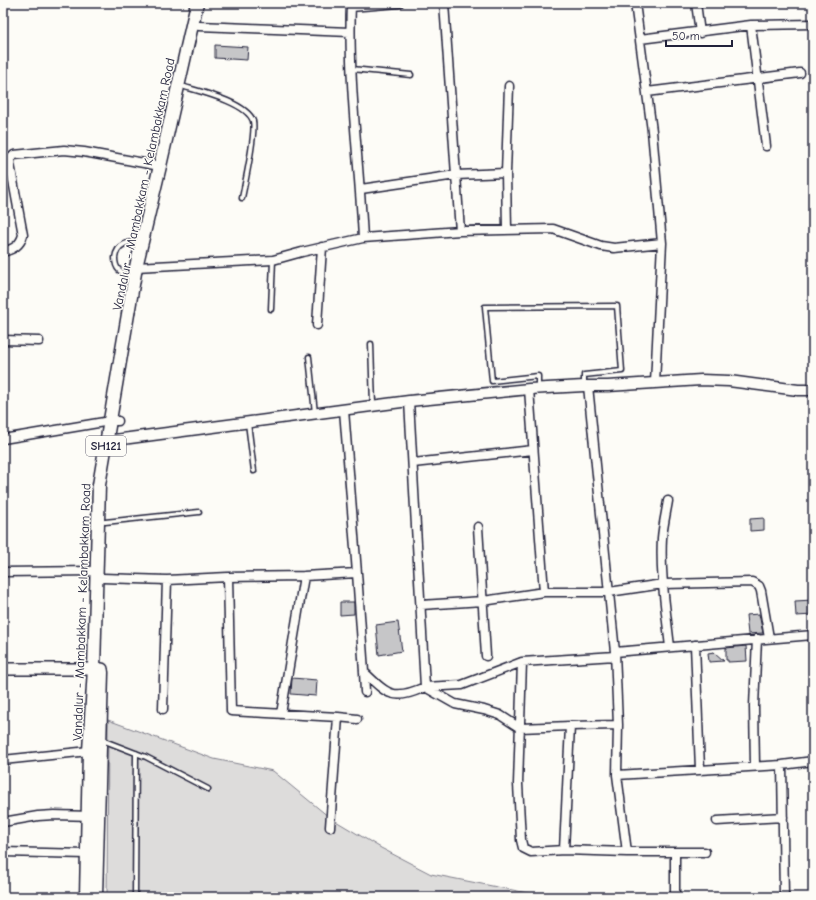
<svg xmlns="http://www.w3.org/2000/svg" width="816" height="900" font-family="'Comic Neue',sans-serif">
	<rect width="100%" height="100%" fill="#fdfcf7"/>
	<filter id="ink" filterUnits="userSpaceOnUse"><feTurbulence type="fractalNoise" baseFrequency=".025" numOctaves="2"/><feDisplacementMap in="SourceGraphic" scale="8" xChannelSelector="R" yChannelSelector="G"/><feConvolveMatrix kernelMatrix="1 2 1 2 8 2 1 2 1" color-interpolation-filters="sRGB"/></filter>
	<g filter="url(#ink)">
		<path fill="#dddcdb" stroke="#807f8b" d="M108 720 214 759 273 771 329 817 381 848 431 874 548 897H107Z"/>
		<path fill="#c6c6c8" stroke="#22223b" d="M215 45 248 47 247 60 215 58Z
			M764 518V530L750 531V519Z
			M813 600V615L796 616 795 601Z
			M340 602H354V614L340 615Z
			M759 614 763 633 748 634 746 615Z
			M398 622 402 651 379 655 376 625Z
			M746 646 747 661 728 662V660H726V648Z
			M714 652 724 661 709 662 708 653Z
			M292 678 317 680 316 696 291 694Z"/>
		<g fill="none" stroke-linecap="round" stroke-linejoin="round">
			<g stroke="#22223b" stroke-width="7">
				<path id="service" d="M352 69 411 75
					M185 87C202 92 247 103 253 121 256 134 245 183 242 198
					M132 278C128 275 122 273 119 270 115 266 115 262 115 258 117 243 128 242 141 241
					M271 309 273 260
					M371 344 373 405
					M309 357 315 413
					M538 388V376L492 381 485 307 617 306 622 371 584 375V386
					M248 423 254 471
					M105 522 199 512
					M102 740 146 757 208 789
					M135 897 136 753"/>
			</g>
			<g stroke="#22223b" stroke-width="11">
				<path id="minor" d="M351 3C348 81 359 160 363 238
					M635 3 652 131 662 243 655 383
					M696 3 700 33
					M351 7 399 3
					M751 25 766 146
					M199 26 350 32
					M640 39 751 25 813 24
					M647 92 800 73
					M361 189 456 175 444 3
					M507 230 506 173 509 86
					M460 231 456 175 506 173
					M3 252C13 249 20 246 23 235L10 164V159L14 155 64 150 84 152 160 166
					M136 267 273 260 302 252 363 238 460 231 553 229 601 246 614 248 662 243
					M317 325 322 247
					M3 340 39 341
					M588 386 615 652 813 635
					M529 389 544 592
					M344 410 357 573
					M3 439 110 421H118
					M413 463 533 450
					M668 501C666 513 663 526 662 538 660 575 666 611 670 647
					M478 527 486 656
					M3 572 96 571
					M228 577 231 711 338 717 330 827
					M102 578 167 580 228 577 304 576 357 573 364 672 365 692
					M421 605 483 601 544 592H609L663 584 752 582 759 586 761 591 769 638
					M695 645 700 769
					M615 652 618 725 617 775 782 765 813 761
					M615 656 522 662 462 685 425 687 455 704 484 710 500 715 520 728 570 726 564 850 627 852 617 775
					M522 662 518 784 521 840 523 848 531 852 564 850
					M364 672C388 695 393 701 425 687L409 401
					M163 709 167 580
					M281 714 304 576
					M338 717 357 719
					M570 726 618 725
					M3 760 89 751
					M782 765 784 897
					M755 766 754 706 757 639
					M717 821 783 817
					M3 822 38 816 54 815 92 816
					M3 852 87 854
					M627 852H705
					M675 852V897"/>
			</g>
			<g stroke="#22223b" stroke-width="13">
				<path id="tertiary" d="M107 441 409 401 529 389 584 386H608L701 380 729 381 798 390H813"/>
			</g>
			<g stroke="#22223b" stroke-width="14">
				<path id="secondary" d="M3 669H102"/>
			</g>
			<g stroke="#22223b" stroke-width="15">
				<path id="primary" d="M86 897 89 751 94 668 99 485 136 267 160 166 197 3
					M96 897 102 672"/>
			</g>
			<use href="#service" stroke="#fdfcf7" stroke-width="4"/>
			<use href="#minor" stroke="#fdfcf7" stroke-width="8"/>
			<use href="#tertiary" stroke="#fdfcf7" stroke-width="10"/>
			<use href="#secondary" stroke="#fdfcf7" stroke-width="11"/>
			<use href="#primary" stroke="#fdfcf7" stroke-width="12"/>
		</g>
	</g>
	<g text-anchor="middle" stroke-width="3" stroke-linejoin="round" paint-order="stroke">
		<rect fill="#fdfcf7" stroke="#646373" stroke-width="1" x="86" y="436" width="40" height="20" rx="3"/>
		<g font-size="12" font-weight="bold" fill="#22223b">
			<text x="106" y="450">SH121</text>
		</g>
		<g font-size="13" fill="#22223b" stroke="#fdfcf7">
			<text transform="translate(143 184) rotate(-78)" y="5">Vandalur - Mambakkam - Kelambakkam Road</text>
			<text transform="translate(81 612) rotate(-88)" y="5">Vandalur - Mambakkam - Kelambakkam Road</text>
		</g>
	</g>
	<rect width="816" height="900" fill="none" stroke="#fdfcf7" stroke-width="16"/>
	<rect x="8" y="8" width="800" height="884" fill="none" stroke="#22223b" stroke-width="1.5" filter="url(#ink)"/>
	<path d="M666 40v6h66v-6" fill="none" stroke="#22223b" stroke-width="2"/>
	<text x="672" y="40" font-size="12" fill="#22223b" stroke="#fdfcf7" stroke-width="3" paint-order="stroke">50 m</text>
</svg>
